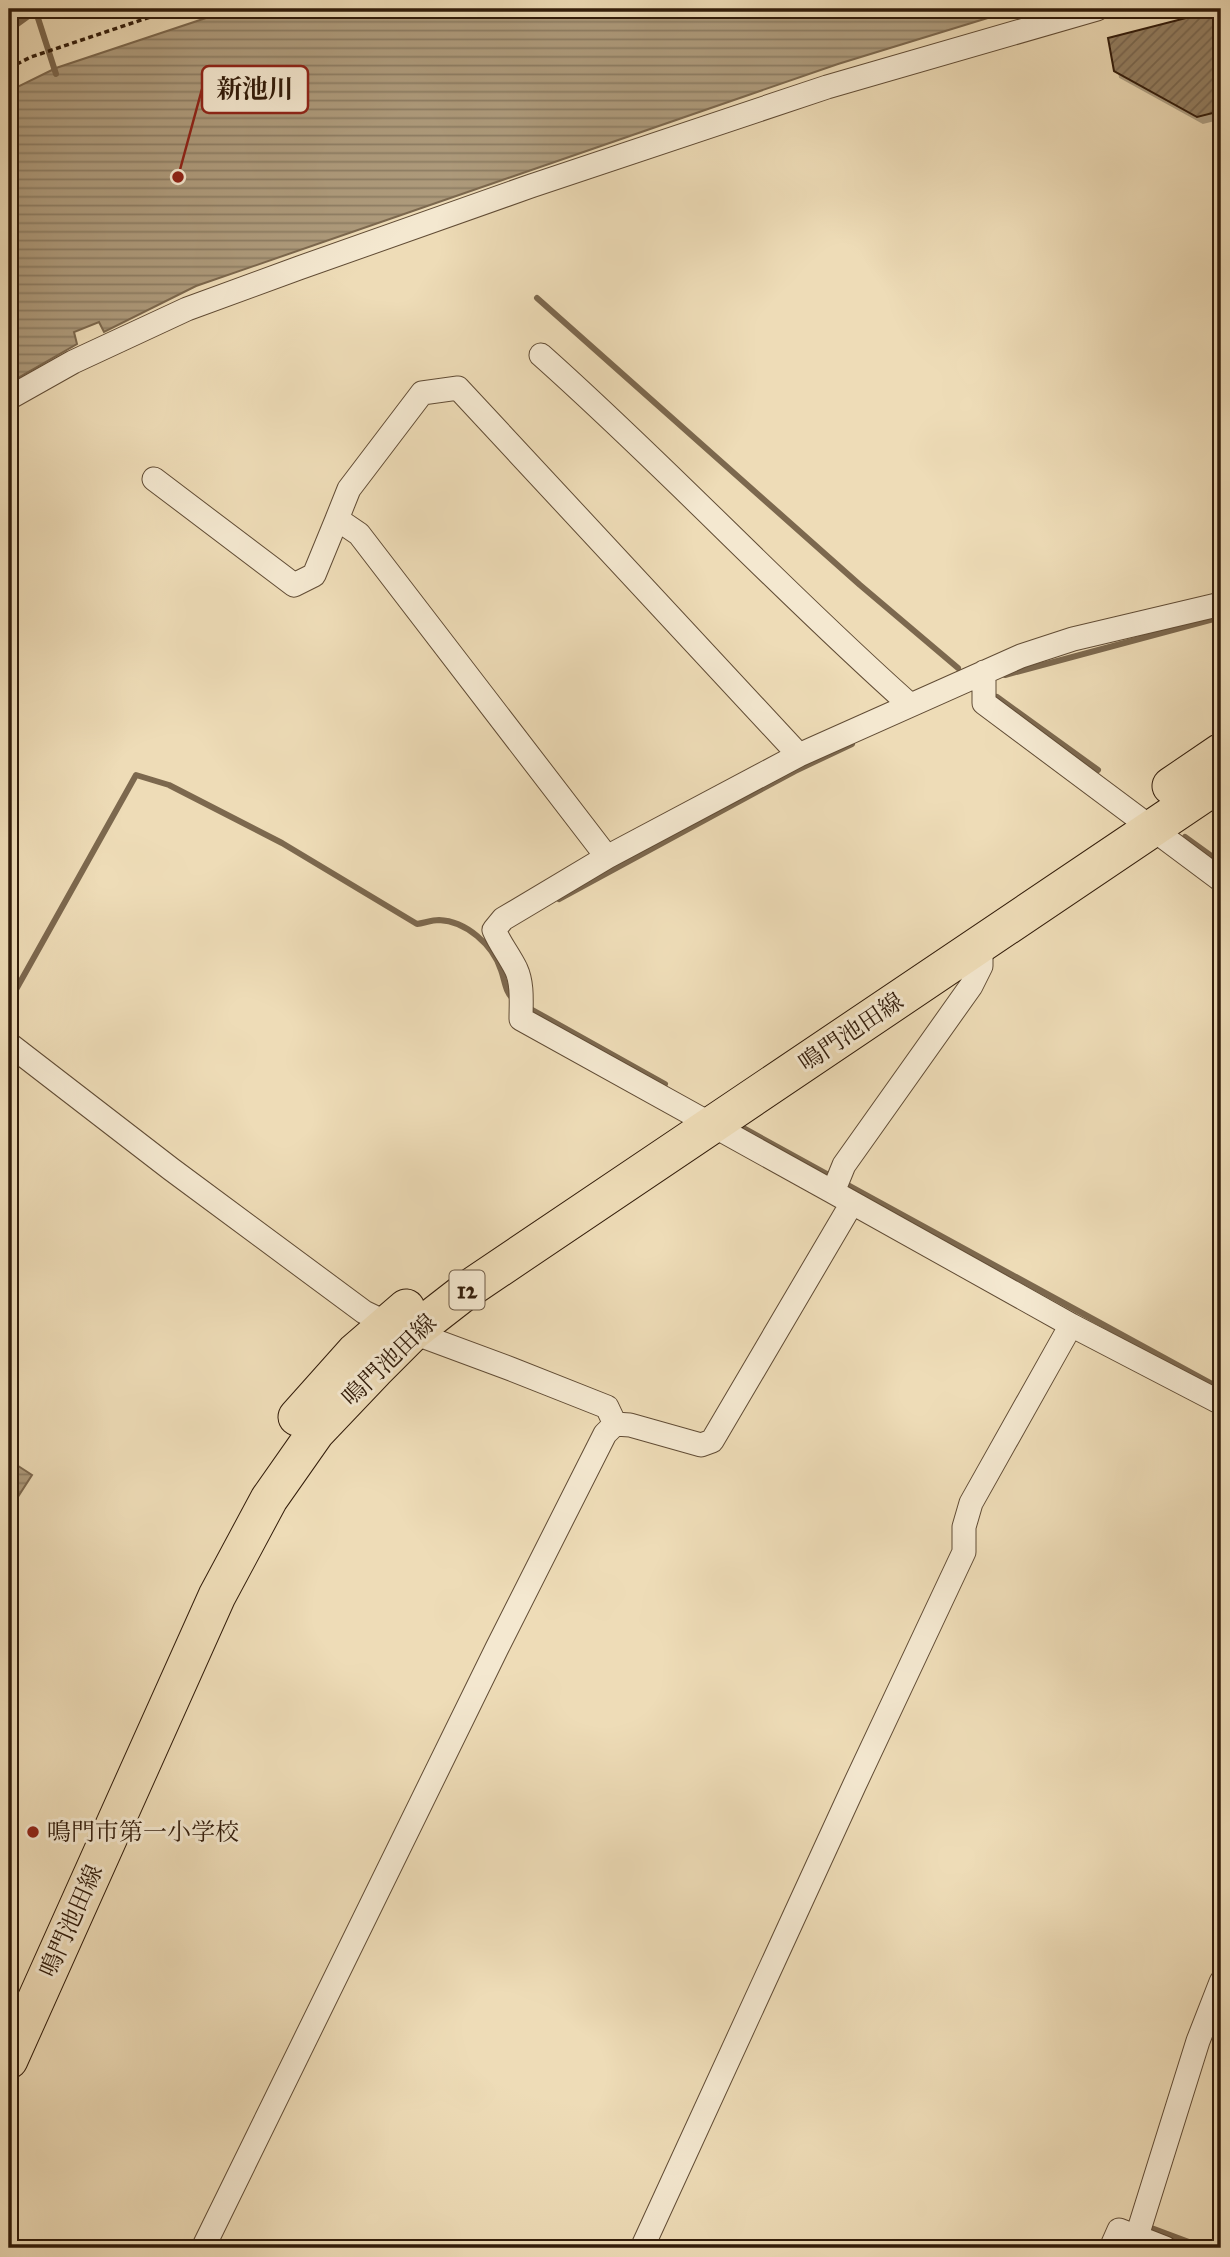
<svg xmlns="http://www.w3.org/2000/svg" width="1230" height="2257" font-family="'IM FELL Great Primer','Noto Serif JP',serif">
	<defs>
		<pattern id="water-rules" width="6" height="5" patternUnits="userSpaceOnUse" patternTransform="scale(1.75)"><rect width="6" height="5" fill="#ae9b7c"/><path d="M0 2.5h6" fill="none" stroke="#8e7e64"/></pattern>
		<pattern id="building-hatch" width="6" height="6" patternUnits="userSpaceOnUse" patternTransform="scale(1.75)"><rect width="6" height="6" fill="#948064"/><path d="M-1 1l2-2M0 6l6-6M5 7l2-2" fill="none" stroke="#796851"/></pattern>
		<filter id="shadow"><feDropShadow dx="6" dy="6" stdDeviation="0" flood-color="#0004"/></filter>
	</defs>
	<rect width="100%" height="100%" fill="#eedcb7"/>
	<filter id="stains"><feTurbulence type="fractalNoise" baseFrequency=".00286" numOctaves="4"/><feColorMatrix values="0 0 0 0 .2 0 0 0 0 .09 0 0 0 0 .02 0 0 0 .5 -.17"/></filter>
	<radialGradient id="worn" r=".72"><stop offset=".6" stop-color="#630" stop-opacity="0"/><stop offset="1" stop-color="#630" stop-opacity=".3"/></radialGradient>
	<path fill="url(#water-rules)" stroke="#7c684e" stroke-width="2" d="M226 9H1017L838 64 196 286 104 332 99 322 74 332 77 344 9 383V91L56 68 209 17Z
		M9 1460 32 1475 12 1506 9 1505Z"/>
	<g fill="none" stroke-linecap="round" stroke-linejoin="round">
		<path stroke="#7c684e" stroke-width="6" d="M36 12 56 74
			M9 30 38 9
			M537 298 860 585 958 668
			M1005 675 1221 617
			M997 697 1098 770
			M1185 837 1221 863
			M559 899 795 771 852 744
			M9 1002 136 775 169 785 282 843 417 924C424 923 432 920 439 920 466 921 493 945 501 970 505 981 505 992 514 1000
			M527 1007 665 1084
			M745 1129 832 1177
			M842 1182 1221 1389
			M1213 1979 1221 1958
			M1146 2226 1205 2248"/>
	</g>
	<path fill="url(#building-hatch)" stroke="#321c0a" stroke-width="2" filter="url(#shadow)" d="M1221 9V111L1197 117 1114 71 1108 38Z"/>
	<g fill="none" stroke-linecap="round" stroke-linejoin="round">
		<g stroke="#614c35" stroke-width="25">
			<path id="street" d="M541 355C667 467 783 592 909 704
				M9 398 73 362 187 309 299 268 531 186 827 87 1097 9
				M154 479 294 585 314 575 337 519 359 534 607 857
				M337 519 349 489 422 393 458 388 799 755 1021 656 1073 639 1221 604
				M984 672V703L1221 880
				M799 755 607 857 503 919 494 930C500 944 509 955 516 969 523 984 521 1003 521 1019L833 1192
				M981 944V966L971 986 844 1165 833 1192 1071 1325 1221 1403
				M9 1044 171 1169 364 1312 387 1323 511 1369 607 1407 615 1424
				M615 1424 630 1425 701 1445 712 1441 852 1203
				M1137 2236 1198 2041 1221 1982
				M203 2248 497 1648 605 1434 615 1424
				M642 2248 854 1786 964 1552V1527L971 1503 1071 1325
				M1111 2248 1119 2230 1165 2248"/>
		</g>
		<g stroke="#321c0a" stroke-width="39">
			<path id="primary" d="M1171 786 1221 752
				M297 1417 355 1352 406 1308
				M9 2060 217 1596 269 1499 316 1432 375 1370 413 1332 467 1290 1221 782"/>
		</g>
		<path stroke="#321c0a" stroke-width="3.5" stroke-dasharray="5 3.5" stroke-linecap="butt" d="M9 68 31 57 174 9"/>
		<use href="#street" stroke="#f4e8d0" stroke-width="23"/>
		<use href="#primary" stroke="#eedcb7" stroke-width="37"/>
	</g>
	<circle fill="#8f2418" stroke="#f4e8d0" stroke-width="2.5" cx="33" cy="1832" r="7"/>
	<g text-anchor="middle" stroke-width="6" stroke-linejoin="round" paint-order="stroke">
		<rect fill="#f4e8d0" stroke="#6c5945" stroke-width="2" x="449.5" y="1270.5" width="35" height="39" rx="5"/>
		<g font-size="23" font-weight="bold" fill="#321c0a">
			<text x="467" y="1298">12</text>
		</g>
		<g font-size="24" fill="#321c0a" stroke="#f4e8d0">
			<text transform="translate(851 1032) rotate(-34)" y="8">鳴門池田線</text>
			<text transform="translate(389 1360) rotate(-44)" y="8">鳴門池田線</text>
			<text transform="translate(71 1921) rotate(-66)" y="8">鳴門池田線</text>
		</g>
		<g font-size="24" fill="#321c0a" stroke="#f4e8d0" text-anchor="start">
			<text x="47" y="1840">鳴門市第一小学校</text>
		</g>
	</g>
	<path fill="none" stroke="#8f2418" stroke-width="2.5" d="M178 177L202 89"/>
	<circle fill="#8f2418" stroke="#f4e8d0" stroke-width="2.5" cx="178" cy="177" r="7"/>
	<rect fill="#f4e8d0" stroke="#8f2418" stroke-width="2.5" x="202" y="66" width="106" height="47" rx="7"/>
	<g font-size="26" text-anchor="middle" font-weight="bold" fill="#321c0a">
		<text x="255" y="98">新池川</text>
	</g>
	<rect width="1230" height="2257" fill="none" stroke="#eedcb7" stroke-width="35"/>
	<rect x="10" y="10" width="1209" height="2236" fill="none" stroke="#321c0a" stroke-width="3.5"/>
	<rect x="18" y="18" width="1195" height="2222" fill="none" stroke="#321c0a" stroke-width="2"/>
	<rect width="100%" height="100%" filter="url(#stains)"/>
	<rect width="100%" height="100%" fill="url(#worn)"/>
</svg>
